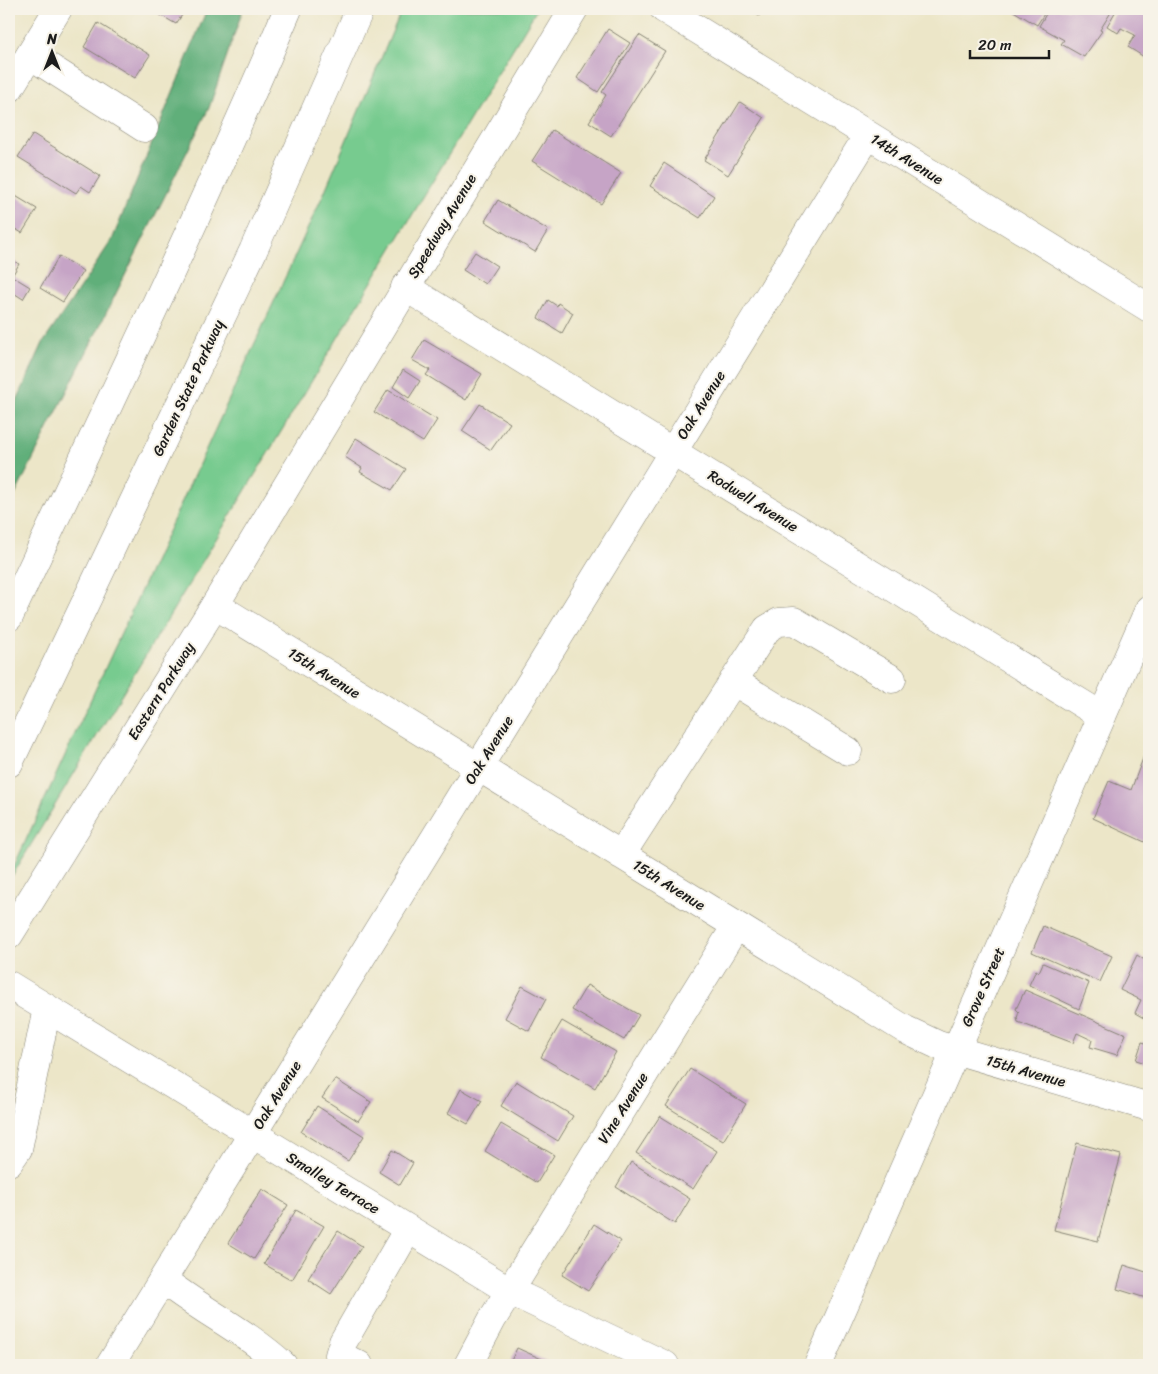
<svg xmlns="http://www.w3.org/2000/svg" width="1158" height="1374" font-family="Sriracha,sans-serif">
	<rect width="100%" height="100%" fill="#f7f3e8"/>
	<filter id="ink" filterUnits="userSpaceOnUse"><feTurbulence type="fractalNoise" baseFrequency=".02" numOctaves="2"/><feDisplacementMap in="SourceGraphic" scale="10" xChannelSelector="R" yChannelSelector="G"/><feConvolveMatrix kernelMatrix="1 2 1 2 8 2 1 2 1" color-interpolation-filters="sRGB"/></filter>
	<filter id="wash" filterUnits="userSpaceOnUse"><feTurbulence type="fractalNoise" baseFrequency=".0096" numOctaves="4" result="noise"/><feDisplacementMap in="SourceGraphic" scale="20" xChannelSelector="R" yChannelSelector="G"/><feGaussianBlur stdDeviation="1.12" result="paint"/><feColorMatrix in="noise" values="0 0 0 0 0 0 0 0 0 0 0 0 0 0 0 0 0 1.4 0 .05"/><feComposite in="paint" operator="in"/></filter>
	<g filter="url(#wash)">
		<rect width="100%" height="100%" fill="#ece6c8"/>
		<path fill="#77cb8f" stroke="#4a7456" d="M402 9H537L9 881V877L324 193Z"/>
		<path fill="#61af7a" stroke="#3e664b" d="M207 9H243L209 108 9 507V418L43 343 112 240Z"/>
		<g id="blocks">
			<path fill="#c6a4c6" d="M150 9H186L176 24Z
				M748 9H764L759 16Z
				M1010 9H1047L1037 25Z
				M1049 9H1113L1100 30 1102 31 1084 57 1061 44 1064 40 1039 26Z
				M1117 9H1149V60L1128 47 1135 35 1121 28 1118 33 1107 26Z
				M98 23 150 55 135 78 84 47Z
				M608 29 630 43 598 92 577 78Z
				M639 35 665 51 611 136 589 122 606 95 602 92Z
				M740 102 764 118 728 175 704 160Z
				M552 130 621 173 601 204 532 161Z
				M33 134 100 176 90 192 81 186 76 193 18 157Z
				M664 163 714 196 700 218 650 186Z
				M9 192 37 209 22 233 9 225Z
				M498 200 548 230 535 252 485 221Z
				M475 252 497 266 485 284 463 270Z
				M59 256 83 271 63 302 40 288Z
				M9 258 19 264 12 276 30 287 23 299 9 290Z
				M548 300 557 306 558 303 573 313 562 333 538 318Z
				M424 340 482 374 466 400 426 375 430 370 412 360Z
				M403 370 420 381 409 398 393 387Z
				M388 390 437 420 423 442 374 412Z
				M480 404 510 423 491 450 462 431Z
				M356 438 406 469 392 490 360 472 362 468 345 457Z
				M1145 753 1149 756V844L1093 818 1109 781 1131 790Z
				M1043 926 1112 956 1100 982 1032 952Z
				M1137 955 1149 963V1021L1135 1013 1141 1000 1120 990Z
				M1043 963 1089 983 1079 1009 1029 985 1036 970 1039 972Z
				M587 985 639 1015 624 1040 572 1010Z
				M522 986 546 999 529 1031 505 1018Z
				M1025 990 1126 1034 1117 1055 1090 1047 1092 1040 1077 1033 1073 1043 1018 1022 1017 1018 1019 1012 1016 1009Z
				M562 1021 616 1052 595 1088 541 1057Z
				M1142 1042 1149 1044V1064L1136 1060Z
				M690 1069 746 1104 723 1141 666 1106Z
				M335 1079 371 1102 358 1121 322 1098Z
				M516 1081 573 1116 558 1141 501 1106Z
				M461 1089 482 1101 468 1124 448 1113Z
				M317 1106 364 1136 348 1161 301 1132Z
				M660 1116 717 1151 693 1189 636 1153Z
				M501 1124 554 1155 537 1183 485 1151Z
				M1077 1143 1121 1155 1098 1241 1054 1230Z
				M392 1150 413 1163 400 1185 379 1172Z
				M631 1162 690 1199 675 1224 616 1187Z
				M262 1189 288 1205 254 1259 228 1243Z
				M296 1210 324 1226 292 1280 264 1264Z
				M594 1224 621 1241 588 1291 562 1275Z
				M338 1231 362 1246 331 1294 308 1279Z
				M1124 1265 1149 1273V1299L1117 1289Z
				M517 1348 555 1365H509Z"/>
		</g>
	</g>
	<g filter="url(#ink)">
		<use href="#blocks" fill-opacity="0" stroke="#848172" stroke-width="1"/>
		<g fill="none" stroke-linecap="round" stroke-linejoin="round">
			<g stroke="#848172" stroke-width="29">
				<path id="minor" d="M664 9 1149 308
					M30 55 144 128
					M405 287 1102 716
					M215 605 906 1030 938 1045 1149 1107
					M733 681 848 751
					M621 855 767 629 779 622 794 621 892 679
					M9 985 510 1291 665 1365
					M9 1162 18 1149 47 1008
					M163 1280C201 1310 247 1332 283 1365
					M110 1365 868 135
					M359 1365 339 1355 343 1342 408 1229
					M468 1365 493 1318 736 926"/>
			</g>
			<g stroke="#848172" stroke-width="29">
				<path id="major" d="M9 89 58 9
					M9 935 215 605 574 9
					M818 1365 1149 609"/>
			</g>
			<g stroke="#848172" stroke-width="29">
				<path id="highway" d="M9 617C103 415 201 214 288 9
					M9 763 253 251 360 9"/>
			</g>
			<use href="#minor" stroke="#fff" stroke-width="28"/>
			<use href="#major" stroke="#fff" stroke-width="28"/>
			<use href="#highway" stroke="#fff" stroke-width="28"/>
		</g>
	</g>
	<g text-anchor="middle" stroke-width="4" stroke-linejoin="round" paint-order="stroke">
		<g font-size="15" fill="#1c1c1c" stroke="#f7f3e8">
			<text transform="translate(907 159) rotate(32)" y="5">14th Avenue</text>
			<text transform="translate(442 226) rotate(-59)" y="5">Speedway Avenue</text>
			<text transform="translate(188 388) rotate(-65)" y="5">Garden State Parkway</text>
			<text transform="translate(701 405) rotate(-58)" y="5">Oak Avenue</text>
			<text transform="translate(753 501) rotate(32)" y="5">Rodwell Avenue</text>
			<text transform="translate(324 673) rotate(32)" y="5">15th Avenue</text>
			<text transform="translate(161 691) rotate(-58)" y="5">Eastern Parkway</text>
			<text transform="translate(489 750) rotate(-58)" y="5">Oak Avenue</text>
			<text transform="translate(669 885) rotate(32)" y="5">15th Avenue</text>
			<text transform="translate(983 987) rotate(-66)" y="5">Grove Street</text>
			<text transform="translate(1026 1071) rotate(16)" y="5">15th Avenue</text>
			<text transform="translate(277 1095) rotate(-58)" y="5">Oak Avenue</text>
			<text transform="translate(623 1108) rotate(-58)" y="5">Vine Avenue</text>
			<text transform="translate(333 1183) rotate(31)" y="5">Smalley Terrace</text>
		</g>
	</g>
	<rect width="1158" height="1374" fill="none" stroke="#f7f3e8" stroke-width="30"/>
	<g transform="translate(52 52)" stroke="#f7f3e8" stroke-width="4" paint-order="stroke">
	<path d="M0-4L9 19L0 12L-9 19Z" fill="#1c1c1c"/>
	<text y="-8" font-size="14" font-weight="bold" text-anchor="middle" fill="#1c1c1c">N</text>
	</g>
	<path d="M970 50v8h79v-8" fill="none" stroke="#1c1c1c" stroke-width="2.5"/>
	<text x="978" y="50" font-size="15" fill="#1c1c1c" stroke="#f7f3e8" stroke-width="4" paint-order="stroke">20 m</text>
</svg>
